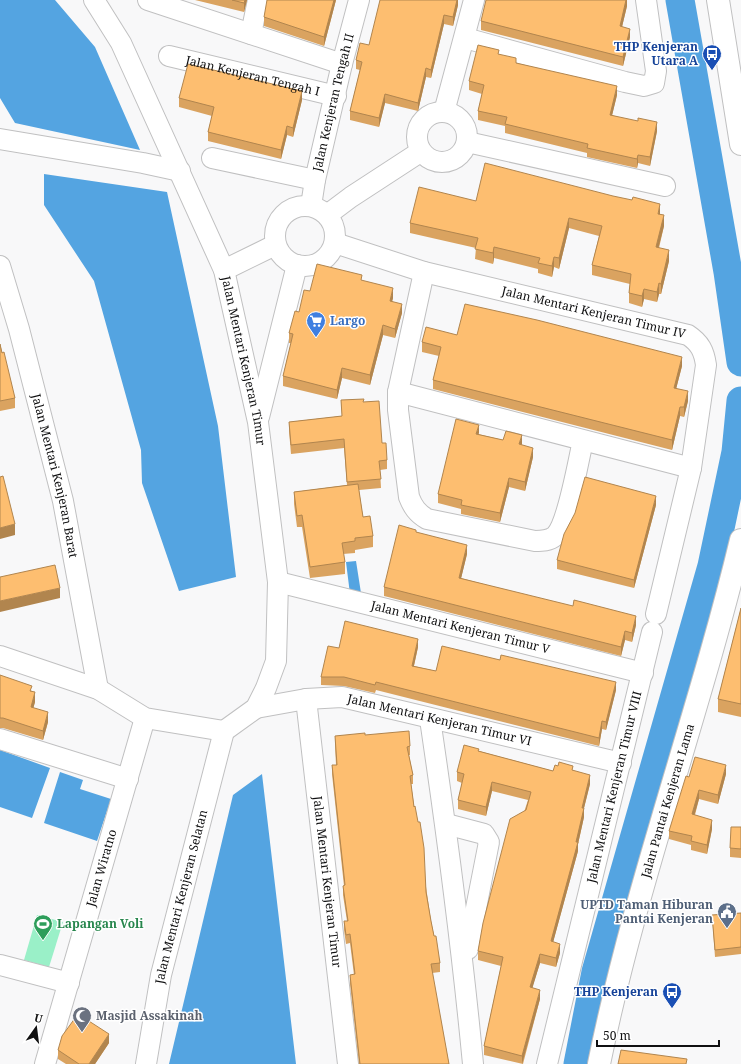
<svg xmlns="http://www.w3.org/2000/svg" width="741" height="1064" font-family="'Noto Serif',serif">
	<rect width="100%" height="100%" fill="#f8f8f9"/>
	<path fill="#9af0c8" d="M37 915 63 922 49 967 24 960Z"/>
	<path fill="#54a4e1" d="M0 0H55L95 47 140 150 15 123 0 98Z
		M44 174 167 192 218 426 236 577 179 591 142 483 141 450 94 281 44 205Z
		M356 561 361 593 350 594 346 562Z
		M0 750 50 768 32 818 0 807Z
		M60 772 83 780 80 789 111 799 97 841 44 823Z
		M262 774 296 1064H169L233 795Z"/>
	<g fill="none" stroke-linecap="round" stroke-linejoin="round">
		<path stroke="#54a4e1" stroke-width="29" d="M680 0 728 272 741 362
			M578 1064 596 972 712 566 736 452 741 401"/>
		<g stroke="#c0c0c1" stroke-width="22">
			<g id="minor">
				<path id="s1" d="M94 0 121 43 224 270 258 422 278 582 276 661 266 688 256 708 224 731"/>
				<path d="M148 0 342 64"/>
				<path d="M251 34 258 0"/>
				<path d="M465 38 625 82 644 86 654 83 656 71 646 0"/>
				<path id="s2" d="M169 56 336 96"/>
				<circle cx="442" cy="137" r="25"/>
				<path d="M444 112 474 0"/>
				<path d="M0 139 143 163 180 171"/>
				<path d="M467 142 665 186"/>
				<path d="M212 158 315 180"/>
				<circle cx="305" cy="236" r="30"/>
				<path id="s3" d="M311 206 315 180 342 64 359 0"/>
				<path d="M327 215 351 197 420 152"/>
				<path id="s4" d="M335 243 424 272 688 335C700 343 704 351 706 365L691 468 656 614"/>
				<path id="s5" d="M0 266 19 329 63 501 98 689"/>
				<path d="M224 270 275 245"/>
				<path d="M424 272 398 392V410L409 497C413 507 417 513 427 519L535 541C542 541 549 541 555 536 568 524 578 461 583 441"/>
				<path d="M398 392 691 468"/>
				<path d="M259 417 297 265"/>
				<path id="s6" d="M278 582 643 673"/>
				<path d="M0 656 98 689 145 718 224 731"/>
				<path id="s7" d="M306 699 348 1064"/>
				<path id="s8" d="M256 708 306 699 342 697 621 763"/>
				<path d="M430 719C447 834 462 948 473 1064"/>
				<path d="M0 739 128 779"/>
				<path d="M446 824 484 834 489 842 468 949"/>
				<path d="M0 965 69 983"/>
				<path id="s9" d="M45 1064 145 718"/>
				<path id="s10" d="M146 1064 161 975 224 731"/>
				<path id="s11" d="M547 1064 652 632"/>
			</g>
		</g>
		<g stroke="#c0c0c1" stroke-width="24">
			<g id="major">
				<path d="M718 0 741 144"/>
				<path id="s12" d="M599 1064C635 886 699 715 741 540"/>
			</g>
		</g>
		<use href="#minor" stroke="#fff" stroke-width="20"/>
		<use href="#major" stroke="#fff" stroke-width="22"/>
	</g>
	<path fill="#daa360" d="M195 0H247L244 12Z
		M336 0 324 46 264 26V17Z
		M458 0V5L453 26 444 24 431 78 426 77 418 111 385 103 379 127 350 120V111L360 70 356 69V60L369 45Z
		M627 0V6L622 27 630 37 623 66 481 30V21Z
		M499 54 516 63 617 95 612 115 657 131 650 166 638 163 637 168 587 157V153L505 133V126L478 120V111L482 94 469 90V81Z
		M179 98 302 100 293 137 287 135 281 159 208 141V132L212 116 179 107Z
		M476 201 660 214 664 226 659 248 669 261 661 294H659L657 302 644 299 642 307 629 303V293L630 284 592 275V265L599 236 569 228 559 269 554 267 552 277 538 273V269L494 258 493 264 475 259 476 248 410 233V223Z
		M362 281 393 298 392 301 402 313 395 338 383 335 370 385 342 378 337 399 283 386V376L291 343H289V333L299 312 310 291Z
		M457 335 682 366 676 389 688 401 684 417 680 416 672 450 433 389V380L439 356 422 352V342Z
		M0 344 15 398V408L0 411Z
		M341 400 364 402 382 443 387 460V469L380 470 381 488 359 490 363 517 373 536V547L355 550V553L343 554 345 562V574L310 578 302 527H297L294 504V492L347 485 344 448 291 454 289 431V422L342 416Z
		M478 434 503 440 522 444 521 445 533 457 525 491 509 487 500 522 461 514V509L438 503V494Z
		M656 505 634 588 557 569V560Z
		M416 532 467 554 461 578 636 625 632 642 625 640 621 656 384 596V587Z
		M741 608V717L718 712V699Z
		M418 647 414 666 436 671 616 690 606 730 602 729 599 746 376 690 375 693 344 686 321 685V677L339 648Z
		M0 675 32 691 35 702 33 708 48 722 43 740 3 728H0Z
		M365 735 410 746V755H409L413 775V784H411L431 921 440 963V972L432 973 449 1064H359L350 984V975H354L350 943 346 944 344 930V921H347L343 895V886H344L332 774V765H336L335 745V736Z
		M479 751 553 771 573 770 590 784 584 808V817L578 844V851L553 942 560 953 556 967 540 963 532 988 540 999 523 1064 484 1055V1046L501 966 478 960V951L528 800 492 791 486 816 458 809V800L462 783 457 781V772Z
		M726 774 718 804 699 799 695 815 712 829 707 854 691 850V845L669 839V831L689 777Z
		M741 827V858L730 857V848Z
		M741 913V954L715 957 712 915Z
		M109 1043 95 1064H66L58 1059V1050Z"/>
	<path fill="#b1854e" d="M245 0H247L244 12V3Z
		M334 0H336L324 46V37Z
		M457 0H458V5L453 26V17Z
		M626 0H627V6L620 35V26Z
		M444 15V24L431 78V70Z
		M630 29V37L623 66V57Z
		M426 68V77L418 111V103Z
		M617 86V95L610 124V115Z
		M302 91V100L293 137V128Z
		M385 94V103L379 127V118Z
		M657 122V131L650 166V157Z
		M287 126V135L281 159V150Z
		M638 155V163L637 168V159Z
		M660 204V214H658Z
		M664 215V226L656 257V247Z
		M569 218V228L559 269V258Z
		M494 247V258L493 264V253Z
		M669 250V261L661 294V284Z
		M554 257V267L552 277V266Z
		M659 283V294L657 302V292Z
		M393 288V298L390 310V301Z
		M644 289V299L642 307V296Z
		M402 304V313L395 338V329Z
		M383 325V335L370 385V375Z
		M682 357V366L674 397V388Z
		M342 368V378L337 399V390Z
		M688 391V401L684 417V407Z
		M680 407V416L672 450V440Z
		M479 425V433L476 443V434Z
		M522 435V444L519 453V444Z
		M533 448V457L525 491V482Z
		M509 478V487L500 522V513Z
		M656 496V505L634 588V580Z
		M15 524V535L0 539V528Z
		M467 545V554L459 587V578Z
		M60 588V598L0 612V601Z
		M636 616V625L632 642V633Z
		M625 631V640L621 656V647Z
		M418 639V647L412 674V666Z
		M616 682V690L606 730V722Z
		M35 692V702L31 717V707Z
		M48 712V722L43 740V731Z
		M602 721V729L599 746V738Z
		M726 765V774L718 804V795Z
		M590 775V784L582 816V808Z
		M492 782V791L486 816V807Z
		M699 790V799L692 823V814Z
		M584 808V817L578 844V851L551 950V941Z
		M712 820V829L707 854V845Z
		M560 944V953L556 967V958Z
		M540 954V963L530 996V987Z
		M540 990V999L522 1064V1056Z
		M109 1034V1043L95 1064H89Z"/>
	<path fill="#fdbe70" stroke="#b1854e" d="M232 0H245L244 3Z
		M267 0H334L324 37 264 17Z
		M380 0H457L453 17 444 15 431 70 426 68 418 103 385 94 379 118 350 111 362 62 356 60 360 43 369 45Z
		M486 0H626L620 26 630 29 623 57 481 21Z
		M478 45 499 50 498 54 516 58V63L617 86 610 115 638 121V118L657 122 650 157 638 155 637 159 587 148 588 144 505 124 507 117 478 111 484 85 469 81Z
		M188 64 302 91 293 128 287 126 281 150 208 132 214 107 179 98Z
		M485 163 613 196 632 200 633 197 660 204 658 214 664 215 656 247 669 250 661 284 659 283 657 292 644 289 642 296 629 293 631 274 592 265 602 226 569 218 559 258 554 257 552 266 538 263 540 258 494 247 493 253 475 249 478 238 410 223 419 187 476 201Z
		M317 264 362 275 361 280 393 288 390 301 402 304 395 329 383 325 370 375 342 368 337 390 283 376 293 334 289 333 295 311 299 312 304 290 310 291Z
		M465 304 537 320 682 357 674 388 688 391 684 407H680L672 440 433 380 441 347 422 342 426 327 457 335Z
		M0 344 2 353 4 352 15 398 0 401Z
		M364 399 363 402 379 401 382 443H386L387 460 379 461 381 479 347 482 344 439 291 445 289 422 342 416 341 400Z
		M456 419 479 425 476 434 503 440 506 431 522 435 519 444 533 448 525 482 509 478 500 513 461 505 462 500 438 494Z
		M3 476 15 524 0 528V477Z
		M585 477 656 496 634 580 557 560 564 534 575 513Z
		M358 484 363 517 370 516 373 536 355 538V541L342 543 345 562 310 567 302 515 297 516 294 492Z
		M399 525 416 530V532L467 545 459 578 573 606 574 600 636 616 632 633 625 631 621 647 384 587Z
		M55 565 60 588 0 601V577Z
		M741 608V704L718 699Z
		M345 621 418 639 412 666 436 671 442 646 500 660 501 655 616 682 606 722 602 721 599 738 376 682 375 685 344 677H321L328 646 339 648Z
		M0 675 32 686 30 691 35 692 31 707 48 712 43 731 3 718H0Z
		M409 731 410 746 407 747 413 775 410 776 414 807 415 806 418 822H420L424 848 426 892 431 921 434 936H436L440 963 431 964 449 1064H360L350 975 355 974 350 934 346 935 344 921H348L343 886 345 885 332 765H337L335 736 365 733V735Z
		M464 745 479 749 478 751 553 771 555 765 558 766 559 762 573 766 572 770 590 775 582 808H584L576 842H578L551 941 560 944 556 958 540 954 530 987 540 990 522 1056 484 1046 503 957 478 951 483 923 510 819 526 810 531 792 492 782 486 807 458 800 464 774 457 772Z
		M695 757 726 765 718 795 699 790 692 814 712 820 707 845 691 841 692 836 669 831 686 776 689 777Z
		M731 827H741V849L730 848Z
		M741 913V947L715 950 712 915Z
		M78 1014 109 1034 89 1064H79L58 1050 62 1036Z
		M621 1050 687 1059 686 1064H618Z"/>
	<defs>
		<g id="bus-pin" transform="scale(1)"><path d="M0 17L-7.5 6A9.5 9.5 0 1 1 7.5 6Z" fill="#1a4fb4" stroke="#fff"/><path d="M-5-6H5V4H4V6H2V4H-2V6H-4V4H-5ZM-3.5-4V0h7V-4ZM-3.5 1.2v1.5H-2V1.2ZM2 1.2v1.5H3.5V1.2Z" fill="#fff"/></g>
		<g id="supermarket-pin" transform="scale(1)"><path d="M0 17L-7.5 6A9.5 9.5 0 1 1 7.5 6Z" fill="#3f7fe0" stroke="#fff"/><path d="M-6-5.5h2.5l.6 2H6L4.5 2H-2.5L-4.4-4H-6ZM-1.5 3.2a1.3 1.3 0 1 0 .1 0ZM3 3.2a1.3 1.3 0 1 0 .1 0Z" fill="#fff"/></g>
		<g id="civic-pin" transform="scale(1)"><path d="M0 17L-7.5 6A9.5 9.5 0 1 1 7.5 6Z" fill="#5c6f8a" stroke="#fff"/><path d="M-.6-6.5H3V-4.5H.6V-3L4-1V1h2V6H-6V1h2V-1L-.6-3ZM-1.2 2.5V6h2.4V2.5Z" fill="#fff"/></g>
		<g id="stadium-pin" transform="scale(1)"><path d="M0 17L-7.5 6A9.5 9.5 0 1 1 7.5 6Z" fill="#2e9e5b" stroke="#fff"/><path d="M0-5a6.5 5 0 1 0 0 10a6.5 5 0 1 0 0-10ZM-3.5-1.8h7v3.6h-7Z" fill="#fff"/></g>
		<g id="mosque-pin" transform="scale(1)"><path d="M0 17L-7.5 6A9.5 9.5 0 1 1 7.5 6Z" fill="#6b7280" stroke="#fff"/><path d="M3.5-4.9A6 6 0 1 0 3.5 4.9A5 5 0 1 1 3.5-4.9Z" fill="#fff"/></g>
	</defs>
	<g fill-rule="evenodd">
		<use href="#bus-pin" x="712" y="54"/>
		<use href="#supermarket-pin" x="316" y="321"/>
		<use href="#civic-pin" x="727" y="912"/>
		<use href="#stadium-pin" x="43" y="924"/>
		<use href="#bus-pin" x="672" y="992"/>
		<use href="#mosque-pin" x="82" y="1016"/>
	</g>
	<g text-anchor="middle" stroke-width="3" stroke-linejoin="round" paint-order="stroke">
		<g font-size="12" font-weight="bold" fill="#164399" stroke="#fff" text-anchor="end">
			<text x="698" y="51">THP Kenjeran<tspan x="698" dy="14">Utara A</tspan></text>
			<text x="658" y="996">THP Kenjeran</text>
		</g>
		<g font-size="12" fill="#101011" stroke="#fff">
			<text dy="4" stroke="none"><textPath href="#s2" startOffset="86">Jalan Kenjeran Tengah I</textPath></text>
			<text dy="4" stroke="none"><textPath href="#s3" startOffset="106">Jalan Kenjeran Tengah II</textPath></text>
			<text dy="4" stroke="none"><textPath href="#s4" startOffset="268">Jalan Mentari Kenjeran Timur IV</textPath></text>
			<text dy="4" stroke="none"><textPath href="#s1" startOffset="393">Jalan Mentari Kenjeran Timur</textPath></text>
			<text dy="4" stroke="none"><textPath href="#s5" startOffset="217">Jalan Mentari Kenjeran Barat</textPath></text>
			<text dy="4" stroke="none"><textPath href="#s6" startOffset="188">Jalan Mentari Kenjeran Timur V</textPath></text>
			<text dy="4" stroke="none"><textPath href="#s8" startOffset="187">Jalan Mentari Kenjeran Timur VI</textPath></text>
			<text dy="4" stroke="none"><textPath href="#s11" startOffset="285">Jalan Mentari Kenjeran Timur VIII</textPath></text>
			<text dy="4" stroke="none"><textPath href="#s12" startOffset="272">Jalan Pantai Kenjeran Lama</textPath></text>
			<text dy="4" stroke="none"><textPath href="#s9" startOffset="204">Jalan Wiratno</textPath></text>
			<text dy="4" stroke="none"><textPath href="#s7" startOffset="184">Jalan Mentari Kenjeran Timur</textPath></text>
			<text dy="4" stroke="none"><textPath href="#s10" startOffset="171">Jalan Mentari Kenjeran Selatan</textPath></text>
		</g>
		<g font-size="12" font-weight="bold" fill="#366cbe" stroke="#fff" text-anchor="start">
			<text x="330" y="325">Largo</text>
		</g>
		<g font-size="12" font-weight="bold" fill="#4e5e75" stroke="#fff" text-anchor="end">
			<text x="713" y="909">UPTD Taman Hiburan<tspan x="713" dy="14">Pantai Kenjeran</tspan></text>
		</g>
		<g font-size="12" font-weight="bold" fill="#27864d" stroke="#fff" text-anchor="start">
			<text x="57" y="928">Lapangan Voli</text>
		</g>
		<g font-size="12" font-weight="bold" fill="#5b616d" stroke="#fff" text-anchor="start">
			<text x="96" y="1020">Masjid Assakinah</text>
		</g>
	</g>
	<g transform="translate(36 1028) rotate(14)" stroke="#ffffff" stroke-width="3" paint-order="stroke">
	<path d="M0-3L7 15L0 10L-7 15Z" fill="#101011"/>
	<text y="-6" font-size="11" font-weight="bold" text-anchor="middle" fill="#101011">U</text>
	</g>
	<path d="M597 1040v6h122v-6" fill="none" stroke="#101011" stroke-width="2"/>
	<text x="603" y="1040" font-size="12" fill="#101011" stroke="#ffffff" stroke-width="3" paint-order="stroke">50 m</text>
</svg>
